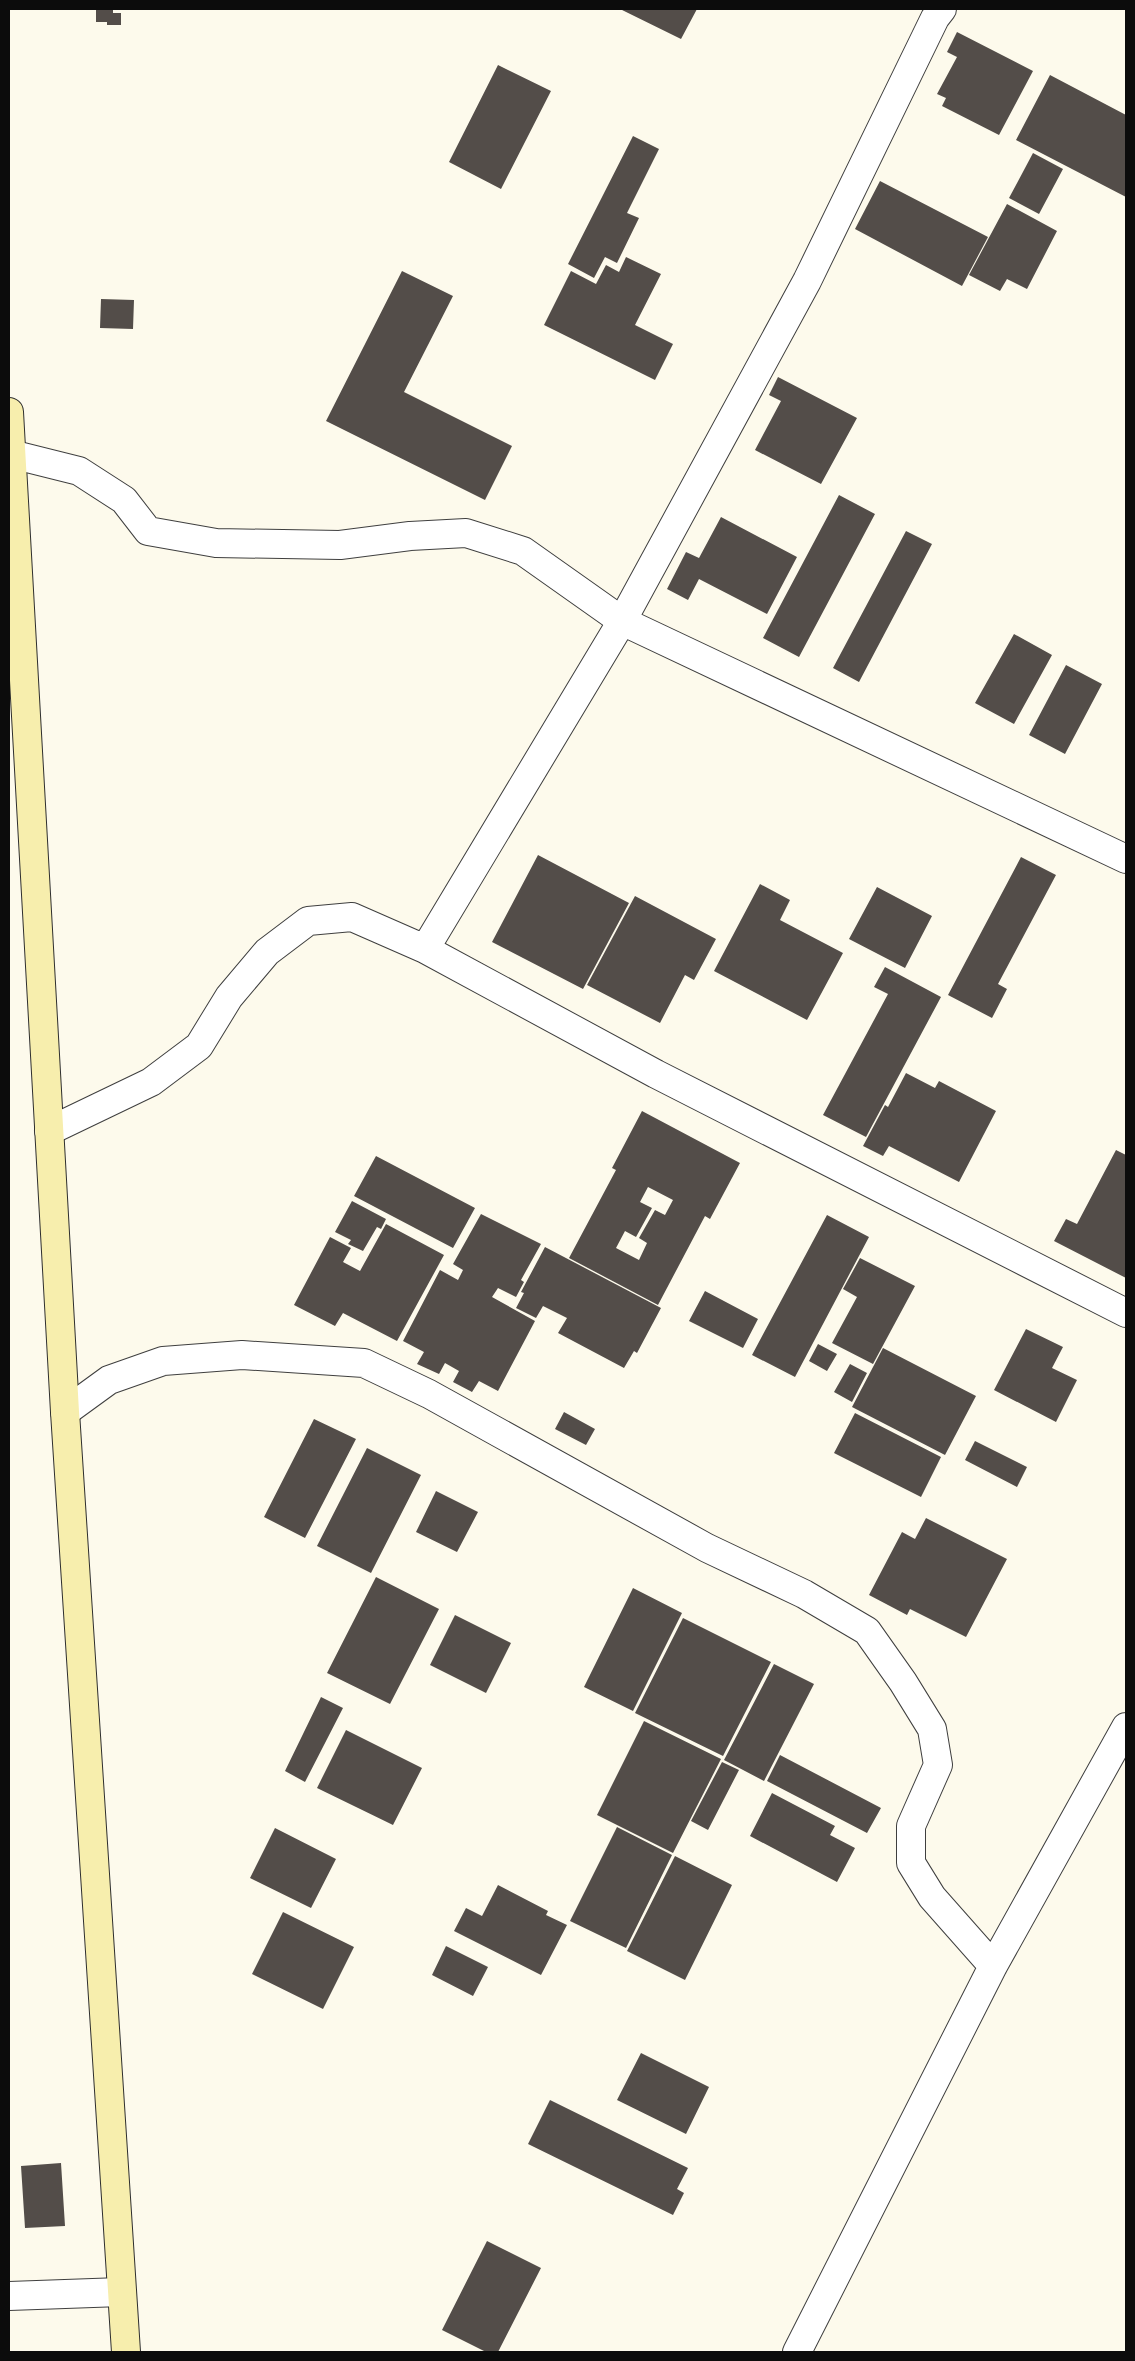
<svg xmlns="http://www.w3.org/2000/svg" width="1135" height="2361" font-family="'Source Serif 4',serif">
	<rect width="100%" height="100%" fill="#fdfaec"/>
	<path fill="#534d49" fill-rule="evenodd" d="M96 9H113V13H121V25H107V22H96Z
		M620 9H697L681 39Z
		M957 32 1033 71 999 135 942 106 946 98 937 94 957 57 947 52Z
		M498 65 551 91 501 189 449 162Z
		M1050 75 1126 115V197L1016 140Z
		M633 136 659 149 627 213 639 218 617 263 605 257 594 278 568 264Z
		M1033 153 1063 169 1039 214 1009 198Z
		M880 181 988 237 962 286 855 229Z
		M1007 204 1057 231 1027 289 1007 279 1000 291 969 275Z
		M626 257 661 274 635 325 673 344 655 380 544 325 571 271 596 284 606 265 619 272Z
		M402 271 453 296 404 392 512 446 485 500 326 421Z
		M101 299 134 300 133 329 100 328Z
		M778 377 857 418 821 484 755 450 781 401 769 395Z
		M839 495 875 514 799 657 763 638Z
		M721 517 797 557 767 614 699 579 688 600 667 589 686 552 699 558Z
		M906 531 932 544 859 682 833 668Z
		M1014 634 1052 655 1014 724 975 703Z
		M1066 665 1102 684 1065 754 1029 735Z
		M538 855 629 903 583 989 492 942Z
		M1021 857 1056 875 998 984 1007 989 992 1018 948 995Z
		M760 884 790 900 780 920 843 953 807 1020 714 971Z
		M877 887 932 916 905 968 849 939Z
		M635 896 716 939 694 980 685 975 660 1023 587 985Z
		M885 967 941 997 866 1137 823 1115 888 994 874 987Z
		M906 1073 935 1088 939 1081 996 1111 959 1182 889 1146 883 1156 863 1146 885 1105 888 1107Z
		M642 1111 740 1163 710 1219 705 1216 658 1305 569 1258 616 1170 612 1168ZM648 1187 673 1200 665 1215 655 1210 639 1238 647 1243 639 1260 616 1248 625 1231 636 1237 652 1208 640 1202Z
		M1116 1150 1126 1155V1278L1054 1241 1066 1219 1077 1224Z
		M376 1156 475 1208 453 1248 354 1196Z
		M352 1201 386 1219 381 1229 377 1227 363 1251 348 1244 351 1240 335 1232Z
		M481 1214 541 1244 521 1280 524 1282 516 1297 498 1288 492 1297 535 1321 498 1391 479 1381 472 1392 453 1382 459 1371 445 1363 439 1374 417 1364 424 1352 403 1341 440 1270 458 1280 463 1270 453 1264Z
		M827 1215 869 1237 795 1377 752 1355Z
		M386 1224 444 1255 397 1341 343 1313 335 1326 294 1305 330 1237 351 1248 343 1262 360 1271Z
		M545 1247 661 1308 637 1353 634 1351 624 1368 558 1333 567 1318 543 1306 536 1318 516 1308 524 1293 521 1292Z
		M860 1258 915 1286 873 1364 832 1343 857 1297 843 1289Z
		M705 1291 758 1319 743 1348 689 1321Z
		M1026 1329 1063 1347 1052 1368 1077 1380 1056 1422 994 1390Z
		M818 1344 837 1354 827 1371 809 1361Z
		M883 1348 976 1396 945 1455 852 1407Z
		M850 1364 867 1373 852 1402 834 1392Z
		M564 1412 595 1429 586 1445 555 1429Z
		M855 1413 941 1457 921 1497 834 1453Z
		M314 1419 356 1439 305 1538 264 1517Z
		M975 1441 1027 1467 1017 1487 965 1460Z
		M367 1448 421 1475 371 1573 317 1546Z
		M436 1491 478 1512 457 1552 416 1532Z
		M926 1518 1007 1559 966 1637 910 1609 907 1615 869 1595 902 1532 915 1539Z
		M376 1577 439 1609 390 1704 327 1673Z
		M633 1588 682 1613 633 1711 584 1687Z
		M455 1615 511 1643 486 1693 430 1665Z
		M683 1618 771 1662 723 1756 635 1713Z
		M774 1664 814 1684 764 1781 724 1760Z
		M321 1697 343 1708 305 1782 285 1771Z
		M644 1721 721 1759 673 1853 597 1815Z
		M346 1730 422 1768 393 1825 317 1788Z
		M780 1755 881 1808 867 1833 767 1781Z
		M722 1762 739 1770 708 1830 691 1821Z
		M772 1793 835 1826 830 1835 855 1848 837 1882 750 1836Z
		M617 1827 672 1855 626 1948 570 1921Z
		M275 1828 336 1859 311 1908 250 1878Z
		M675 1856 732 1885 685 1980 627 1951Z
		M498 1885 548 1911 546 1915 567 1925 541 1975 454 1931 466 1908 482 1916Z
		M283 1912 354 1947 323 2009 252 1974Z
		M446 1946 488 1967 473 1996 432 1975Z
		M641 2053 709 2087 686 2134 617 2100Z
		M550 2100 688 2168 677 2189 684 2193 673 2215 528 2144Z
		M61 2163 65 2226 25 2228 21 2166Z
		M487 2241 541 2268 498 2352H486L442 2330Z"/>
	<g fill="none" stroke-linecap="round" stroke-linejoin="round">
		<g stroke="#3f3f3f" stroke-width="30">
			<path id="street" d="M11 454 79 471 124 500 148 531 216 543 340 545 410 536 466 533 523 551 622 621 1126 859
				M425 949 622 621 807 281 935 18 942 9
				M49 1131 151 1082 199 1046 229 997 267 952 308 921 352 917 425 949 656 1074 1126 1313
				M65 1412 109 1380 163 1361 242 1355 364 1363 429 1394 707 1548 804 1594 867 1631 903 1682 932 1729 938 1765 911 1826V1863L932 1897 993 1966
				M9 2296 121 2292
				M797 2352 993 1966 1126 1727"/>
		</g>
		<g stroke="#2e2e2e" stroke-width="30">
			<path id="secondary" d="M9 412 65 1412 126 2352"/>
		</g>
		<use href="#street" stroke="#fff" stroke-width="28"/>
		<use href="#secondary" stroke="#f7eead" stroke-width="28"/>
	</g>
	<rect width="1135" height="2361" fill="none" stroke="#0c0c0c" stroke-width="20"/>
</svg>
